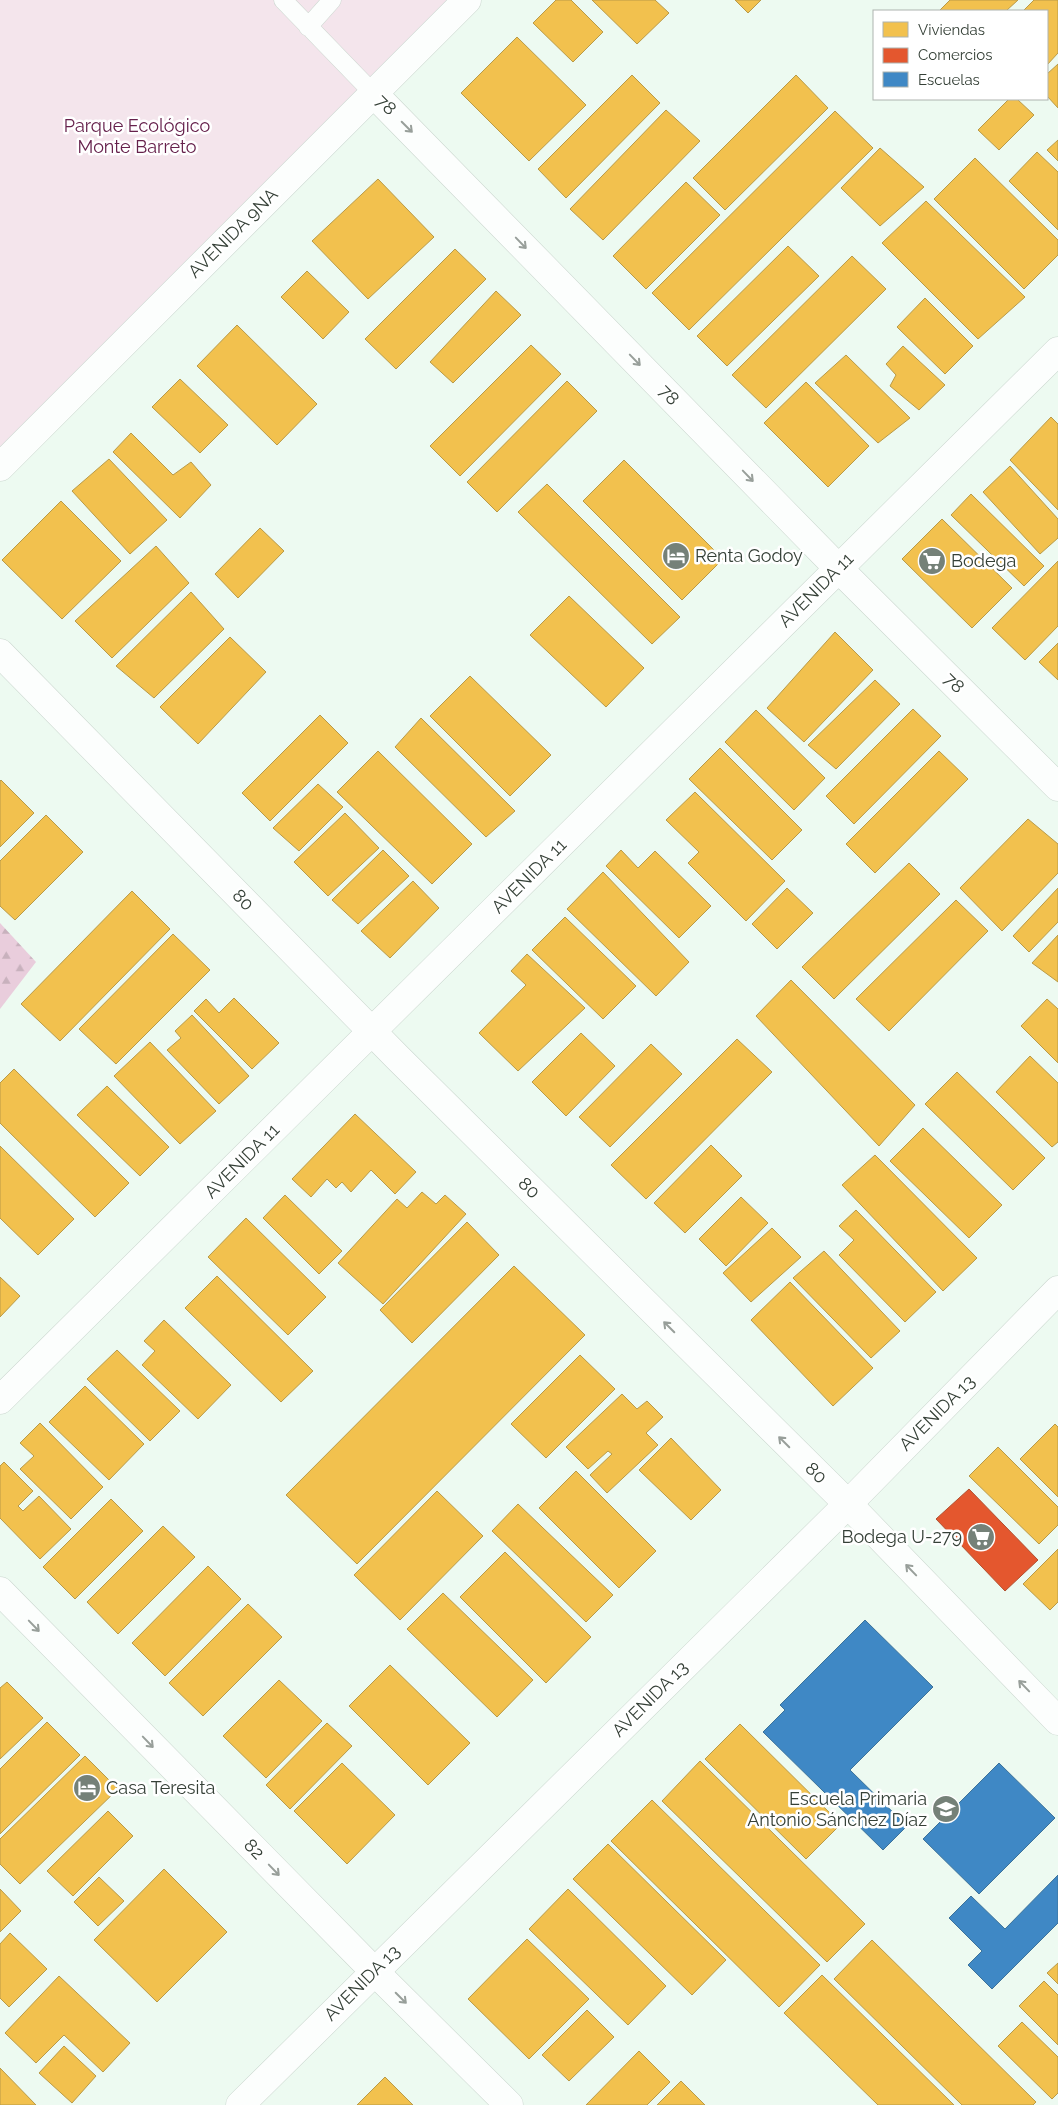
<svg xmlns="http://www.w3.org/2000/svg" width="1058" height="2105" font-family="Raleway,sans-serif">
	<defs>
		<pattern id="forest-firs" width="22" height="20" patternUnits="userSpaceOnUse" patternTransform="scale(1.25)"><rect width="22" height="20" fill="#e9cddc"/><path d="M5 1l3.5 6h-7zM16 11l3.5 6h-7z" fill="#c8b1bd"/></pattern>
	</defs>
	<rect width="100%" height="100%" fill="#edfaf1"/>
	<path fill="url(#forest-firs)" d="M0 923 36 962 0 1009Z"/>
	<path fill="#f4e5ec" d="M0 0H466L0 467Z"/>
	<path fill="#f2c14e" stroke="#b99a47" d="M556 0H571L603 32 573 62 533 23Z
		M592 0H655L669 13 637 44Z
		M735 0H761L748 13Z
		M950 0H1018L1006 11H939Z
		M1034 0H1058V53L1047 65V11H1023Z
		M517 37 586 105 529 161 461 93Z
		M1058 64V108L1047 96V74Z
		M632 75 660 103 566 198 538 169Z
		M796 75 828 108 725 210 693 178Z
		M1009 99H1017L1034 115 999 150 978 130Z
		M666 110 700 141 603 240 570 209Z
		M835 111 873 148 689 330 652 293Z
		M1058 140V161L1047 150Z
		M880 148 924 187 880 226 841 188Z
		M1037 152 1058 172V230L1009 181Z
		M975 158 1058 240V255L1024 289 934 199Z
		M378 179 434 237 368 299 312 241Z
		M686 182 720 215 646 289 613 256Z
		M926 201 1025 297 978 339 882 243Z
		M788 246 819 276 727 366 697 336Z
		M455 249 486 279 396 369 365 339Z
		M852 256 886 289 766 408 732 375Z
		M307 271 349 312 323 339 281 297Z
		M496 291 521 315 453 383 430 362Z
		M925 298 973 346 945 374 897 327Z
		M237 325 317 404 277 445 197 366Z
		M531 345 561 374 460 476 430 446Z
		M903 346 945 385 919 410 890 386 896 375 886 364Z
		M846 355 910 418 878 443 815 383Z
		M180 379 228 425 200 453 152 407Z
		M567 381 597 411 497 512 467 482Z
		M806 382 869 446 828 487 764 423Z
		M1051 417 1058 424V510L1010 460Z
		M131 433 173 475 191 462 211 485 180 518 113 452Z
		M109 459 167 520 130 554 72 491Z
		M624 460 723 559 682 600 583 501Z
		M1010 466 1058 519V538L1040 554 983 492Z
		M547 484 680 617 652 644 518 512Z
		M971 494 1044 566 1024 586 951 515Z
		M61 501 121 561 62 619 2 560Z
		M942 519 1012 588 972 628 902 559Z
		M260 528 284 551 238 598 215 574Z
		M156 546 189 583 112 658 75 621Z
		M1058 561V626L1025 660 992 628Z
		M191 592 224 629 154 698 116 666Z
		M569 596 644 668 606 707 530 635Z
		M835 632 873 670 804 742 767 708Z
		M230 637 266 672 198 744 160 707Z
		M1058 643V680L1039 662Z
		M470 676 551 755 510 796 430 716Z
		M875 680 900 704 836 769 808 745Z
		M913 709 941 736 854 824 826 796Z
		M756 710 825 778 794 810 725 742Z
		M320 715 348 743 270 821 242 793Z
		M421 718 515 811 486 837 395 747Z
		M720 748 802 830 772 860 689 779Z
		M378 751 472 844 432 884 337 792Z
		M939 751 968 779 875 873 846 844Z
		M1 780 34 813 0 847V781Z
		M318 784 343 807 299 851 273 828Z
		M695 792 785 881 746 921 688 863 699 852 666 820Z
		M345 813 379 848 328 896 294 862Z
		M46 815 83 852 15 920 0 906V861Z
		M1028 819 1058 844V873L1002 931 960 888Z
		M383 850 409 876 358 924 332 900Z
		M621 850 638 868 655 851 711 906 679 938 606 866Z
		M909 863 940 894 834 999 802 967Z
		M603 872 689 962 656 996 567 909Z
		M413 881 439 908 390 958 361 931Z
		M787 888 813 913 777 949 752 924Z
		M1058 888V922L1029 952 1013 936Z
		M132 891 170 929 60 1041 21 1004Z
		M956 900 988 931 889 1031 856 999Z
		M565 917 636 986 603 1019 532 950Z
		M173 934 210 970 116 1064 79 1029Z
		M1058 935V982L1032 963Z
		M527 954 585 1008 518 1071 479 1033 526 985 511 971Z
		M791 980 915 1105 879 1146 756 1016Z
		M234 998 279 1043 252 1069 194 1011 206 999 219 1013Z
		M1047 999 1058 1009V1063L1021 1026Z
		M192 1015 249 1076 219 1104 167 1050 181 1038 175 1031Z
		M581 1033 615 1066 566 1116 532 1082Z
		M737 1039 772 1072 646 1199 611 1165Z
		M150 1042 216 1111 180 1144 114 1076Z
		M651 1044 682 1074 610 1147 579 1117Z
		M1030 1056 1058 1083V1142L1052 1147 996 1092Z
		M14 1069 129 1183 95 1217 0 1123V1083Z
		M957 1072 1045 1158 1013 1190 925 1104Z
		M107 1086 169 1147 140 1176 77 1115Z
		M355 1114 416 1172 395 1194 371 1170 351 1192 342 1182 336 1188 327 1179 311 1197 292 1179Z
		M923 1128 1002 1205 969 1238 890 1161Z
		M711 1145 742 1176 685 1233 654 1203Z
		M0 1146 74 1219 38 1255 0 1218Z
		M875 1155 977 1258 943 1291 842 1185Z
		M422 1192 436 1204 445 1195 466 1214 383 1304 338 1263 397 1199 407 1208Z
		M285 1195 342 1251 319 1274 263 1218Z
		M741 1197 768 1223 726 1266 699 1239Z
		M856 1210 936 1292 905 1322 839 1255 854 1240 839 1226Z
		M246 1218 326 1297 288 1335 208 1257Z
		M467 1222 499 1255 412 1343 380 1310Z
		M772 1228 801 1257 751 1302 723 1273Z
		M824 1251 900 1331 871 1358 793 1278Z
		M514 1266 585 1335 357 1564 286 1495Z
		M217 1276 313 1371 281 1402 185 1308Z
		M0 1277 20 1296 0 1317Z
		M790 1282 873 1368 833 1406 751 1320Z
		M164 1320 231 1385 198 1419 142 1365 155 1351 144 1341Z
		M117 1350 180 1411 150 1441 87 1379Z
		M580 1355 615 1389 546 1458 511 1424Z
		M85 1386 144 1444 109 1480 49 1422Z
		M622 1394 637 1409 647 1401 663 1417 646 1433 658 1445 607 1493 590 1475 612 1454 608 1451 588 1469 566 1447Z
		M40 1423 103 1487 71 1519 20 1469 34 1456 20 1443Z
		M1055 1424 1058 1427V1497L1020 1459Z
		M671 1438 721 1490 691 1520 639 1470Z
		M998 1447 1058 1507V1525L1039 1544 969 1476Z
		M4 1462 33 1491 18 1506 23 1511 39 1496 71 1529 40 1559 0 1518V1466Z
		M576 1471 656 1551 619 1588 539 1508Z
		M437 1491 483 1536 400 1620 354 1575Z
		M111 1499 143 1531 75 1599 43 1567Z
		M518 1504 613 1595 586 1622 492 1531Z
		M163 1526 195 1557 118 1634 87 1602Z
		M1058 1549V1602L1050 1610 1023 1584Z
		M505 1552 591 1637 546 1683 460 1597Z
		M208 1566 241 1599 165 1676 132 1643Z
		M443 1593 533 1680 497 1717 407 1629Z
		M248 1604 282 1637 203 1716 169 1683Z
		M390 1665 470 1743 428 1785 349 1706Z
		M279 1680 322 1721 266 1778 223 1736Z
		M7 1682 43 1718 0 1759V1688Z
		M47 1722 80 1755 0 1834V1769Z
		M327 1723 352 1746 290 1809 266 1785Z
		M740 1724 841 1824 806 1859 705 1759Z
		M85 1756 118 1789 20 1884 0 1864V1839Z
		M700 1761 865 1924 827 1962 662 1801Z
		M342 1763 395 1815 347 1864 294 1811Z
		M652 1800 820 1965 779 2007 611 1841Z
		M108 1811 133 1836 73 1896 47 1871Z
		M608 1844 726 1960 692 1995 573 1879Z
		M164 1869 227 1932 157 2002 94 1940Z
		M99 1877 124 1901 98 1926 74 1902Z
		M0 1889 21 1911 0 1932Z
		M568 1889 666 1986 628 2025 529 1929Z
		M10 1933 47 1969 9 2007 0 1998V1944Z
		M527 1939 589 1999 529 2059 468 1999Z
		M872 1940 1036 2102 1033 2105H962L834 1979Z
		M1058 1963V1984L1047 1973Z
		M822 1975 954 2105H878L784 2013Z
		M59 1976 130 2043 103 2072 64 2035 36 2063 5 2033Z
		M1044 1981 1058 1995V2045L1019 2006Z
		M587 2010 614 2037 569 2081 542 2055Z
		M1022 2022 1058 2057V2093L1052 2099 998 2046Z
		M64 2046 96 2076 72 2103 39 2073Z
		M639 2051 670 2082 647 2105H586Z
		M0 2068 36 2105H0Z
		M385 2077 413 2105H357Z
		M681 2081 705 2105H657Z"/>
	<path fill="#e4572e" stroke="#b05031" d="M969 1489 1038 1560 1005 1591 936 1519Z"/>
	<path fill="#3f88c5" stroke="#3c729a" d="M865 1620 933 1687 850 1770 907 1826 883 1850 763 1732 785 1710 780 1705Z
		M999 1763 1055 1818 979 1894 923 1839Z
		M1058 1875V1923L992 1989 968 1965 982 1951 949 1918 971 1896 1005 1929Z"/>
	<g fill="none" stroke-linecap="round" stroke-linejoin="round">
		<g stroke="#cad6ce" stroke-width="19">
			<path id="service" d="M283 0 373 93
				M308 27 332 0"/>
		</g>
		<g stroke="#cad6ce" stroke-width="29">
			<path id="minor" d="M373 93 838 568 1058 787
				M0 653 398 1058 848 1504 1058 1721
				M0 1400 1058 351
				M0 1591 374 1971 509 2105"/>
		</g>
		<g stroke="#cad6ce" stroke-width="29">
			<path id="tertiary" d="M0 467 467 0
				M240 2105 848 1504 1058 1290"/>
		</g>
		<use href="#service" stroke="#fcfefd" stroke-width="18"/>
		<use href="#minor" stroke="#fcfefd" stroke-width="28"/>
		<use href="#tertiary" stroke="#fcfefd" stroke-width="28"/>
	</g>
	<defs><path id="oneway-shaft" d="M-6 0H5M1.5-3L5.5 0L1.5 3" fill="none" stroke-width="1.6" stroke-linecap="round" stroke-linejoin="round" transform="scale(1.25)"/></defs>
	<g stroke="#989f9a">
		<use href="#oneway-shaft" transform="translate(407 127) rotate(45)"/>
		<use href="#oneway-shaft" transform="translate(521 243) rotate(46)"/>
		<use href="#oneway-shaft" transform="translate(635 360) rotate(46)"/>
		<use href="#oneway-shaft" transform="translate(748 476) rotate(46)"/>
		<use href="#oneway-shaft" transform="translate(669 1327) rotate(-135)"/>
		<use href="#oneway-shaft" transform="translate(784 1442) rotate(-135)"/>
		<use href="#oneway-shaft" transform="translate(911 1570) rotate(-134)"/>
		<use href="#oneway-shaft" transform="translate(34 1626) rotate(46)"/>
		<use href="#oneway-shaft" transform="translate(1024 1686) rotate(-134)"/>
		<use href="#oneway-shaft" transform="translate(148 1742) rotate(46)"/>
		<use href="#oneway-shaft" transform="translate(274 1870) rotate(46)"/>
		<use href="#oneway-shaft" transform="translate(401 1998) rotate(45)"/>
	</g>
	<defs>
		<g id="hotel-disc" transform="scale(1.4375)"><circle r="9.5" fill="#758178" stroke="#fff"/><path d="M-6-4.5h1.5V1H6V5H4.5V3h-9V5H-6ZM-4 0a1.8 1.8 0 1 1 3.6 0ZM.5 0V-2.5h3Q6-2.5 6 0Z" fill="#fff"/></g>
		<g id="supermarket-disc" transform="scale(1.4375)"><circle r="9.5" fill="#758178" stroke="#fff"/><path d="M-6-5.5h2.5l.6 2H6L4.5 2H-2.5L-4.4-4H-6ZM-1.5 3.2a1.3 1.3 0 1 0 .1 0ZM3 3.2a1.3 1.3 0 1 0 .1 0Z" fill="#fff"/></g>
		<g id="school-disc" transform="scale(1.4375)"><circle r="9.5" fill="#758178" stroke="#fff"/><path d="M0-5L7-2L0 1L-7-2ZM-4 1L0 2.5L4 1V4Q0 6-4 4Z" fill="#fff"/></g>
	</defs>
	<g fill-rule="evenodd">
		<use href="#hotel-disc" x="676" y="556"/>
		<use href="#supermarket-disc" x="932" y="561"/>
		<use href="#supermarket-disc" x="981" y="1537"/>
		<use href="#hotel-disc" x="87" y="1788"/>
		<use href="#school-disc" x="946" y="1809"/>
	</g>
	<g text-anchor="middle" stroke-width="5" stroke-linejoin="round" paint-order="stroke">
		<g font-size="18" fill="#354037" stroke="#fff">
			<text transform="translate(386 105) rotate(45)" y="6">78</text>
			<text transform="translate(233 233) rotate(-45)" y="6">AVENIDA 9NA</text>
			<text transform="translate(669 395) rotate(46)" y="6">78</text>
			<text transform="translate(816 590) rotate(-45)" y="6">AVENIDA 11</text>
			<text transform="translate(954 683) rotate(45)" y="6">78</text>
			<text transform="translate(529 876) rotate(-45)" y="6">AVENIDA 11</text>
			<text transform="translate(243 900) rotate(46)" y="6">80</text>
			<text transform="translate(242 1161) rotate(-45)" y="6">AVENIDA 11</text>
			<text transform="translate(529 1188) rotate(45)" y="6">80</text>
			<text transform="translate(937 1413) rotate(-45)" y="6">AVENIDA 13</text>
			<text transform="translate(816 1473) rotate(45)" y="6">80</text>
			<text transform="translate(650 1699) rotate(-45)" y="6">AVENIDA 13</text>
			<text transform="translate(254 1849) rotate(46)" y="6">82</text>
			<text transform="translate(362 1983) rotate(-45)" y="6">AVENIDA 13</text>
		</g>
		<g font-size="18" fill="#66214c" stroke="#fff">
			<text x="137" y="132">Parque Ecológico<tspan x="137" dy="21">Monte Barreto</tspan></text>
		</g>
		<g font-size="18" fill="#354037" stroke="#fff" text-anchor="start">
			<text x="695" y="562">Renta Godoy</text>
			<text x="951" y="567">Bodega</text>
			<text x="962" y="1543" text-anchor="end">Bodega U-279</text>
			<text x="106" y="1794">Casa Teresita</text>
			<text x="927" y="1805" text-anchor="end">Escuela Primaria<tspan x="927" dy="21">Antonio Sánchez Díaz</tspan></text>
		</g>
	</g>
	<rect x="873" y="10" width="175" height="90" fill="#ffffff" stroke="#aeb3af"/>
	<rect x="883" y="22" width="25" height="15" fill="#f2c14e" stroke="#aeb3af"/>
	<text x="918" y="35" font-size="15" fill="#354037">Viviendas</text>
	<rect x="883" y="48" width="25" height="15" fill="#e4572e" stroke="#aeb3af"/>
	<text x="918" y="60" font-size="15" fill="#354037">Comercios</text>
	<rect x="883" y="72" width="25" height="15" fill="#3f88c5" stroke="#aeb3af"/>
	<text x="918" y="85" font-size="15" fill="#354037">Escuelas</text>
</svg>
